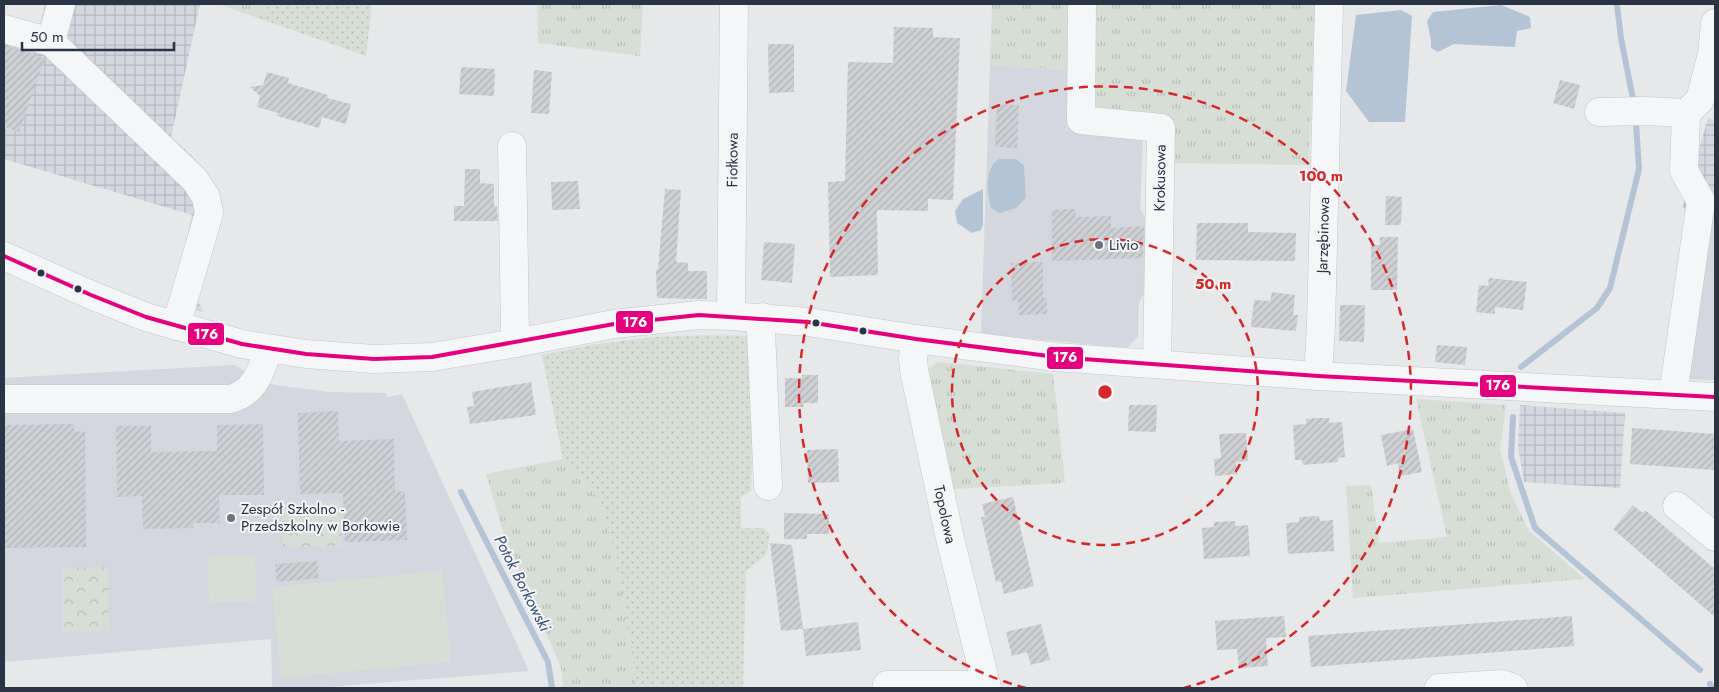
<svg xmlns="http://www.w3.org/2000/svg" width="1719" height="692" font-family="Jost,sans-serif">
	<defs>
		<pattern id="industrial-grid" width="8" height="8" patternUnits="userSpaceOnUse" patternTransform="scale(1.25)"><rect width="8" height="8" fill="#d4d7dd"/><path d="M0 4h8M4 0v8" fill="none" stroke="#b6b9bf"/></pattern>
		<pattern id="grass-tufts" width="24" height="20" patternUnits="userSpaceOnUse" patternTransform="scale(1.25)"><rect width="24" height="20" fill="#d6ded6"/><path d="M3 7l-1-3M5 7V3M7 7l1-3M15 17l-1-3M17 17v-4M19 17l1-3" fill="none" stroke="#b8bfb9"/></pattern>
		<pattern id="park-crowns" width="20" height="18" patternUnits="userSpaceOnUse" patternTransform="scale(1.25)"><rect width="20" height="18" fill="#d6ded6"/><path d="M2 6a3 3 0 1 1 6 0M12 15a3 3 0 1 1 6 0" fill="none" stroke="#b8bfb9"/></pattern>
		<pattern id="garden-dots" width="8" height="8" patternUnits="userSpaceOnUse" patternTransform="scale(1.25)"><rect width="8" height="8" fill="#d6ded6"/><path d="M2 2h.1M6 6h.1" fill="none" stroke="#b8bfb9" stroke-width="1.8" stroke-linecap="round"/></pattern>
		<pattern id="building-hatch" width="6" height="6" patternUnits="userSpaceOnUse" patternTransform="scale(1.25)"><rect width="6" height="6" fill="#ced0d3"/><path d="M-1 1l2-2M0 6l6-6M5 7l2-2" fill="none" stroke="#b1b3b6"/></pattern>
	</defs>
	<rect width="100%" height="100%" fill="#e6e8ea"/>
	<path fill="#d4d7dd" d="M990 65 1068 70 1143 139 1140 209 1151 227 1148 287 1139 302 1138 337 1127 348 981 334Z
		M1713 212 1715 213V380L1688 379Z
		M234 365 267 383 275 385 330 392 386 393 387 397 402 394 529 671 316 688H272L271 639 4 662V378Z"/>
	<path fill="url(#industrial-grid)" d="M45 4H200L171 137 192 156 208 177 197 298 203 312 172 304 192 215 4 159V19L39 29Z
		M1708 118 1715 120V213L1682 208Z
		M1520 405 1625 413 1620 488 1524 482 1518 447Z"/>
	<path fill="url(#grass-tufts)" d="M218 4H268L264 20Z
		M537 4H643L640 56 538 43Z
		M992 4H1315L1309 165 1173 163 1143 139 1066 131 1068 70 990 65Z
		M938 362 1053 374 1065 483 953 489 925 372Z
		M1416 399 1506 405 1500 449 1511 494 1529 531 1585 579 1353 598 1346 486 1371 485 1379 543 1447 537Z
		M563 459 600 500 616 554 637 688H563L561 668 504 535 486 474Z"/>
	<path fill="url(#park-crowns)" d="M340 502 342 546 283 547 282 504Z
		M108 567 109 631 63 632V568Z"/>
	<path fill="url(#garden-dots)" d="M268 4H372L366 56 264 20Z
		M709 335 751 336 754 347 751 491 741 497V528H764L770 535 766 555 746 571 743 688H637L616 554 600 500 563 459 542 355 590 345 655 337Z"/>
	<path fill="#d6ded6" d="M255 556 256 601 209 603 207 557Z
		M442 571 451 662 281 678 272 587Z"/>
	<path fill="#b4c4d5" d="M1501 5 1530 17 1531 28 1517 31 1515 47 1454 44 1438 52 1431 48V40L1427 21 1433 12Z
		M1401 10 1412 16 1405 122H1369L1346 91 1356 15Z
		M999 159H1016L1024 166 1026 198 1016 208 1000 213 991 208C987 193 984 168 999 159Z
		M983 189V224L981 230 972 233 957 223 955 211 963 199Z"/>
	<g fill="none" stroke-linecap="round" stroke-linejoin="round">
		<path stroke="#b4c4d5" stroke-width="6" d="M1617 5 1621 38 1633 99
			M1521 367 1597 308 1610 288 1639 169 1636 123
			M1513 417 1511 457 1535 528 1700 670
			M461 492 548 662 552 688
			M1710 684 1712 688"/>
	</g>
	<path fill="url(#building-hatch)" d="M894 27 933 28V37L960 38 953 200 928 199V211L877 210 878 275 830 277 828 182 845 181 848 62 893 63Z
		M768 44H794V92L769 93Z
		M4 45 45 58 19 132 4 127Z
		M461 67 495 69 494 96 459 94Z
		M534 70 552 72 549 114 531 113Z
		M267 72 289 78 288 83 328 95 327 98 351 104 346 124 322 117 319 128 277 116 278 113 257 107 260 96 250 87 263 85Z
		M1560 80 1580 85 1574 109 1553 103Z
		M997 104 1019 105 1017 148 995 147Z
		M465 169H480V183L494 184V206H497L498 221H454V206H464Z
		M578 181 580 209 552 210 551 182Z
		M665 189 681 190 676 262 688 263V271H707V299L657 298 656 270H658Z
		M1386 196 1402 197 1401 225H1385Z
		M1075 209 1076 217 1111 216V228L1144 226 1143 258 1052 261V210Z
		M1197 223H1248V232L1296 233 1295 261 1196 260Z
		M1380 237H1398L1397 290H1371V245H1380Z
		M764 242 795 244 792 283 761 280Z
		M1043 262V298H1047V314L1019 315 1018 301H1012L1011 263Z
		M1489 278 1527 282 1523 310 1495 307V314L1476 312 1479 285 1488 286Z
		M1272 292 1295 295 1293 315H1298L1296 331 1251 327 1254 300 1270 301Z
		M1340 305H1365L1364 342 1339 341Z
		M1437 345 1467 347 1465 365 1435 362Z
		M802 375H818V403H803L804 407H785V378H802Z
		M531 382 536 415 470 424 467 407 474 406 472 392Z
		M1129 405H1157L1156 432 1128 431Z
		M338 411 339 441 394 439 395 492 405 491 407 540 345 542 343 493 300 494 298 413Z
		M1317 418H1329V423L1342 422 1345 457 1338 458V462L1303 465 1302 460H1295L1293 425 1306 424V419Z
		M74 424V431L85 432 86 547 4 548V425Z
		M263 424 264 495H219L220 523H193V528L143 529 142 496 117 497 116 426H151V452L217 451V425Z
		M1632 428 1715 434V470L1630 464Z
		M1413 429 1422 472 1400 476 1398 463 1387 466 1381 435Z
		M1246 433 1248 461 1236 462 1237 474 1215 476 1214 459 1221 458 1219 434Z
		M838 449 839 482 808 483 807 450Z
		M1013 497 1034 586 1004 594 1001 581 996 582 981 517H985L982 504Z
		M1633 505 1643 513 1645 510 1715 569V617L1613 529Z
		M784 513 829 514V534H807V539H784Z
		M1319 516 1320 521 1333 520 1334 551 1288 554 1286 523 1299 522V517Z
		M1235 521V526L1248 525 1250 556 1204 559 1202 528 1214 527V522Z
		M770 543 792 545 803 629 781 631Z
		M317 561 319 578 277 582 275 564Z
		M1284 616 1286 637 1266 638 1268 666 1239 668 1237 649 1217 650 1215 621Z
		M1572 616 1574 646 1311 667 1308 636Z
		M858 622 861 650 806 656 803 629Z
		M1041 624 1050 660 1031 665 1027 652 1012 656 1006 632Z"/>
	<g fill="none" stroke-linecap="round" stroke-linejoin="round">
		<g stroke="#c4c6c8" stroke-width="29">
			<g id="minor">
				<path d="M1082 4 1081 120 1161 128 1157 364"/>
				<path d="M4 29 51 42 195 180 206 197 209 213 176 326"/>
				<path d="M51 42 61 4"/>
				<path d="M1599 112 1644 111 1686 113"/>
				<path d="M512 146 515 333 516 343"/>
				<path d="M4 256 91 295 146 317 242 344 306 354 374 359 432 357 516 343 614 324 699 315 731 316 808 322 916 339 1056 357 1318 376 1715 397"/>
				<path id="s1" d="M731 316 734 4"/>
				<path d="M763 317 761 331 768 486"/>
				<path id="s2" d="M916 339 913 358 914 370 949 534 987 688"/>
				<path id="s3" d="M1318 376 1321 325 1329 4"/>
				<path d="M1673 395 1701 201 1684 171 1686 113 1700 100 1712 54 1715 23"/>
				<path d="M4 399H230C253 394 263 370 267 349"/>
				<path d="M1677 506 1715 537"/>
				<path d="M887 685H972L986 684"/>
				<path d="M1439 688 1502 684 1513 688"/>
			</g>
		</g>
		<use href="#minor" stroke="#f5f6f7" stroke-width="28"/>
		<g stroke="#f4f6f9" stroke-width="8">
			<path id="bus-1" d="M4 256 91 295 146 317 242 344 306 354 374 359 432 357 614 324 699 315 808 322 916 339 1056 357 1318 376 1715 397"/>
		</g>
		<use href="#bus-1" stroke="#e5007d" stroke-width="4"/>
	</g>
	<g fill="none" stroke="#d62828" stroke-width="2.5" stroke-dasharray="9 6">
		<circle cx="1105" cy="392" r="153"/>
		<path d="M1026 688A306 306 0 1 1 1184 688"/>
	</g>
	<g fill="#6c737f" stroke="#f4f6f9" stroke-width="2">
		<circle cx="1099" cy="245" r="5"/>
		<circle cx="231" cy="518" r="5"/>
	</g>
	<g fill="#2b3445" stroke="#f4f6f9" stroke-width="2">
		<circle cx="41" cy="273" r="4.5"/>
		<circle cx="78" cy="289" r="4.5"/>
		<circle cx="816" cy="323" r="4.5"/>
		<circle cx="863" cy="331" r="4.5"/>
	</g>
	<g text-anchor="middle" stroke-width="4" stroke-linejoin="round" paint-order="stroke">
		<g font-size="15" fill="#2b3445" stroke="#f4f6f9">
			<text dy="5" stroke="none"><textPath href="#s1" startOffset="156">Fiołkowa</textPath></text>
			<text transform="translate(1160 178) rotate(-89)" y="5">Krokusowa</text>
			<text dy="5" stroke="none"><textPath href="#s3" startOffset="141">Jarzębinowa</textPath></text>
			<text dy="5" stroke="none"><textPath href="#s2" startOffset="179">Topolowa</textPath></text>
		</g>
		<g font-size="15" fill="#2b3445" stroke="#f4f6f9" text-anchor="start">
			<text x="1109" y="250">Livio</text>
			<text x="241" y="514">Zespół Szkolno -<tspan x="241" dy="17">Przedszkolny w Borkowie</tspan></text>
		</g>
		<g font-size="16" font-style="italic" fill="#34527a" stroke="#f4f6f9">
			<text transform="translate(523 583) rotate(63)" y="6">Potok Borkowski</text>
		</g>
	</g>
	<circle cx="1105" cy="392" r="8" fill="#d62828" stroke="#f4f6f9" stroke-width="2.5"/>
	<g font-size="15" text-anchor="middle" font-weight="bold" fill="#d62828" stroke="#f4f6f9" stroke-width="4" stroke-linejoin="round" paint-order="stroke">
		<text x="1321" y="181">100 m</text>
		<text x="1213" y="289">50 m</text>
	</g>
	<g stroke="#f4f6f9" stroke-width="2">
		<rect x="615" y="310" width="39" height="24" rx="5" fill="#e5007d"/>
		<rect x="187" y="322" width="38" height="24" rx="5" fill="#e5007d"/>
		<rect x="1046" y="346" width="38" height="24" rx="5" fill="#e5007d"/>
		<rect x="1479" y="374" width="38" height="24" rx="5" fill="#e5007d"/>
	</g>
	<g font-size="14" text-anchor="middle" font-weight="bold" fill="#fff">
		<text x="635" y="327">176</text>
		<text x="206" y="339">176</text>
		<text x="1065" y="362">176</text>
		<text x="1498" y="390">176</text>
	</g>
	<rect width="1719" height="692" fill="none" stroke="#2b3445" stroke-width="10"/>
	<path d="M22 42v8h152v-8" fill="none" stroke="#2b3445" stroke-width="2.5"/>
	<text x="30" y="42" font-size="15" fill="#2b3445" stroke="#f4f6f9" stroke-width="4" paint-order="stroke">50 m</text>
</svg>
